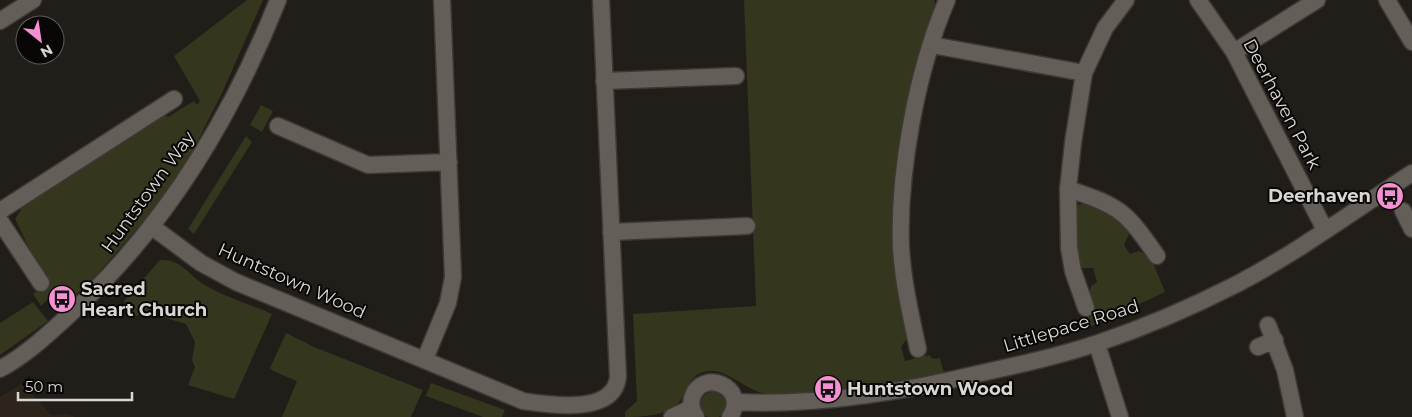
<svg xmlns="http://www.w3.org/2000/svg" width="1412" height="417" font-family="Montserrat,sans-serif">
	<rect width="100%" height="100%" fill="#211d18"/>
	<path fill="#2d241b" d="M22 383 51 415 68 414 75 417H0V397Z"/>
	<path fill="#34371d" d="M247 0H263L222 93 184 168 149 215 92 280 72 298 57 290 41 306 33 294 46 283 15 219 24 205 164 115 168 117 194 101 197 105 200 101 174 56Z
		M744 0H934L937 11 927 30 918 58 900 157 907 338 901 347 905 361 929 355 933 359 940 358 944 373C892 384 820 400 767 394 746 391 730 371 712 371 686 371 690 394 676 405 663 416 641 417 625 417V412L637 401 633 314 756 306Z
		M261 105 273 111 262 132 250 125Z
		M246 136 252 142 194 234 188 229Z
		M1087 203 1112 212 1130 232 1124 245 1130 254 1139 251 1149 256 1153 263 1165 292 1083 330 1085 319 1096 313 1089 295 1091 286 1097 282 1093 268H1080L1076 262 1075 213 1078 205Z
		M160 260C181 259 187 273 203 284 224 297 250 304 272 314L234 399 188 385 195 367 192 360 195 342 186 324 146 312 134 317 124 301Z
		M33 302 48 321 0 355V323Z
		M286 333 314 347 423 390 411 417H282L297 381 273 371 270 368Z
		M431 383 505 410 502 417H483L426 396Z
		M700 405a13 13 0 1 1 26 0a13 13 0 1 1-26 0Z"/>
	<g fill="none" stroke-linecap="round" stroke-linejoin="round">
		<g stroke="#3c3936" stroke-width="19">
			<path id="minor" d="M1198 0 1234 52 1325 230
				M1387 0 1412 42
				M0 21 33 0
				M932 45 1084 73
				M1234 52 1317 0
				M604 81 736 76
				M278 126 368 165 449 162
				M1068 189C1120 206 1126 211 1157 256
				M0 211 174 99
				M1403 211 1412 229
				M0 221 41 283
				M151 226 201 263 236 282 523 401C551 405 614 415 618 377L601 0
				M611 232 747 226
				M1086 308 1073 271 1069 248 1068 189 1073 143 1084 73 1105 28 1126 0
				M1268 325 1285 370 1295 417
				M1097 344 1120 417
				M1258 347 1275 340
				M918 349C911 316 903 282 901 248 898 172 917 70 947 0
				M425 359 448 303 453 277 442 0
				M0 369C26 355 47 335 68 316 163 230 231 119 278 0
				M735 402C817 406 898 393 977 374 1018 365 1059 356 1098 343 1146 327 1192 307 1237 284 1298 252 1355 210 1412 173
				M672 417 691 408
				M696 417C692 411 690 405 692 398 701 367 750 387 730 417"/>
		</g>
		<use href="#minor" stroke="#635e58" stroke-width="16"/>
	</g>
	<defs>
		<g id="bus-disc" transform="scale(1.4375)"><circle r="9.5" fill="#f591d2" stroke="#090706"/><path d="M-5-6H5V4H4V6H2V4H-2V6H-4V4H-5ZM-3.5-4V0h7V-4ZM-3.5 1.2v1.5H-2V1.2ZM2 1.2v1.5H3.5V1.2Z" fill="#111"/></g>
	</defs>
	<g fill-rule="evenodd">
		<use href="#bus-disc" x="1390" y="196"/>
		<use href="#bus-disc" x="62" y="299"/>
		<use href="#bus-disc" x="828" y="389"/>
	</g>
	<g text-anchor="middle" stroke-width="4" stroke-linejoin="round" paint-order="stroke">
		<g font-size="18" fill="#d9d6d3" stroke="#090706">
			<text transform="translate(1282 104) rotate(62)" y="6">Deerhaven Park</text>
			<text transform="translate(148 192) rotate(-54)" y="6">Huntstown Way</text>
			<text transform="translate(292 281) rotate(24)" y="6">Huntstown Wood</text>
			<text transform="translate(1071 326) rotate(-17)" y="6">Littlepace Road</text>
		</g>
		<g font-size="18" font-weight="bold" fill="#d9d6d3" stroke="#090706" text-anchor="start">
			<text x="1371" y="202" text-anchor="end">Deerhaven</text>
			<text x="81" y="295">Sacred<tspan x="81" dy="21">Heart Church</tspan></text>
			<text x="847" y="395">Huntstown Wood</text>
		</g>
	</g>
	<g transform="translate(40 40) rotate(150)"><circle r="24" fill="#090706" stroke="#5c5a58"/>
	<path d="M0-4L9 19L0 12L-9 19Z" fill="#f591d2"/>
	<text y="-8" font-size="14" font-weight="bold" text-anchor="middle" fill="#d9d6d3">N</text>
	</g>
	<path d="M18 392v8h114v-8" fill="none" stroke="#d9d6d3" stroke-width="2.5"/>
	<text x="25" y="392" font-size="15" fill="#d9d6d3" stroke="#090706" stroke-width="4" paint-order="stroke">50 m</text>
</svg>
